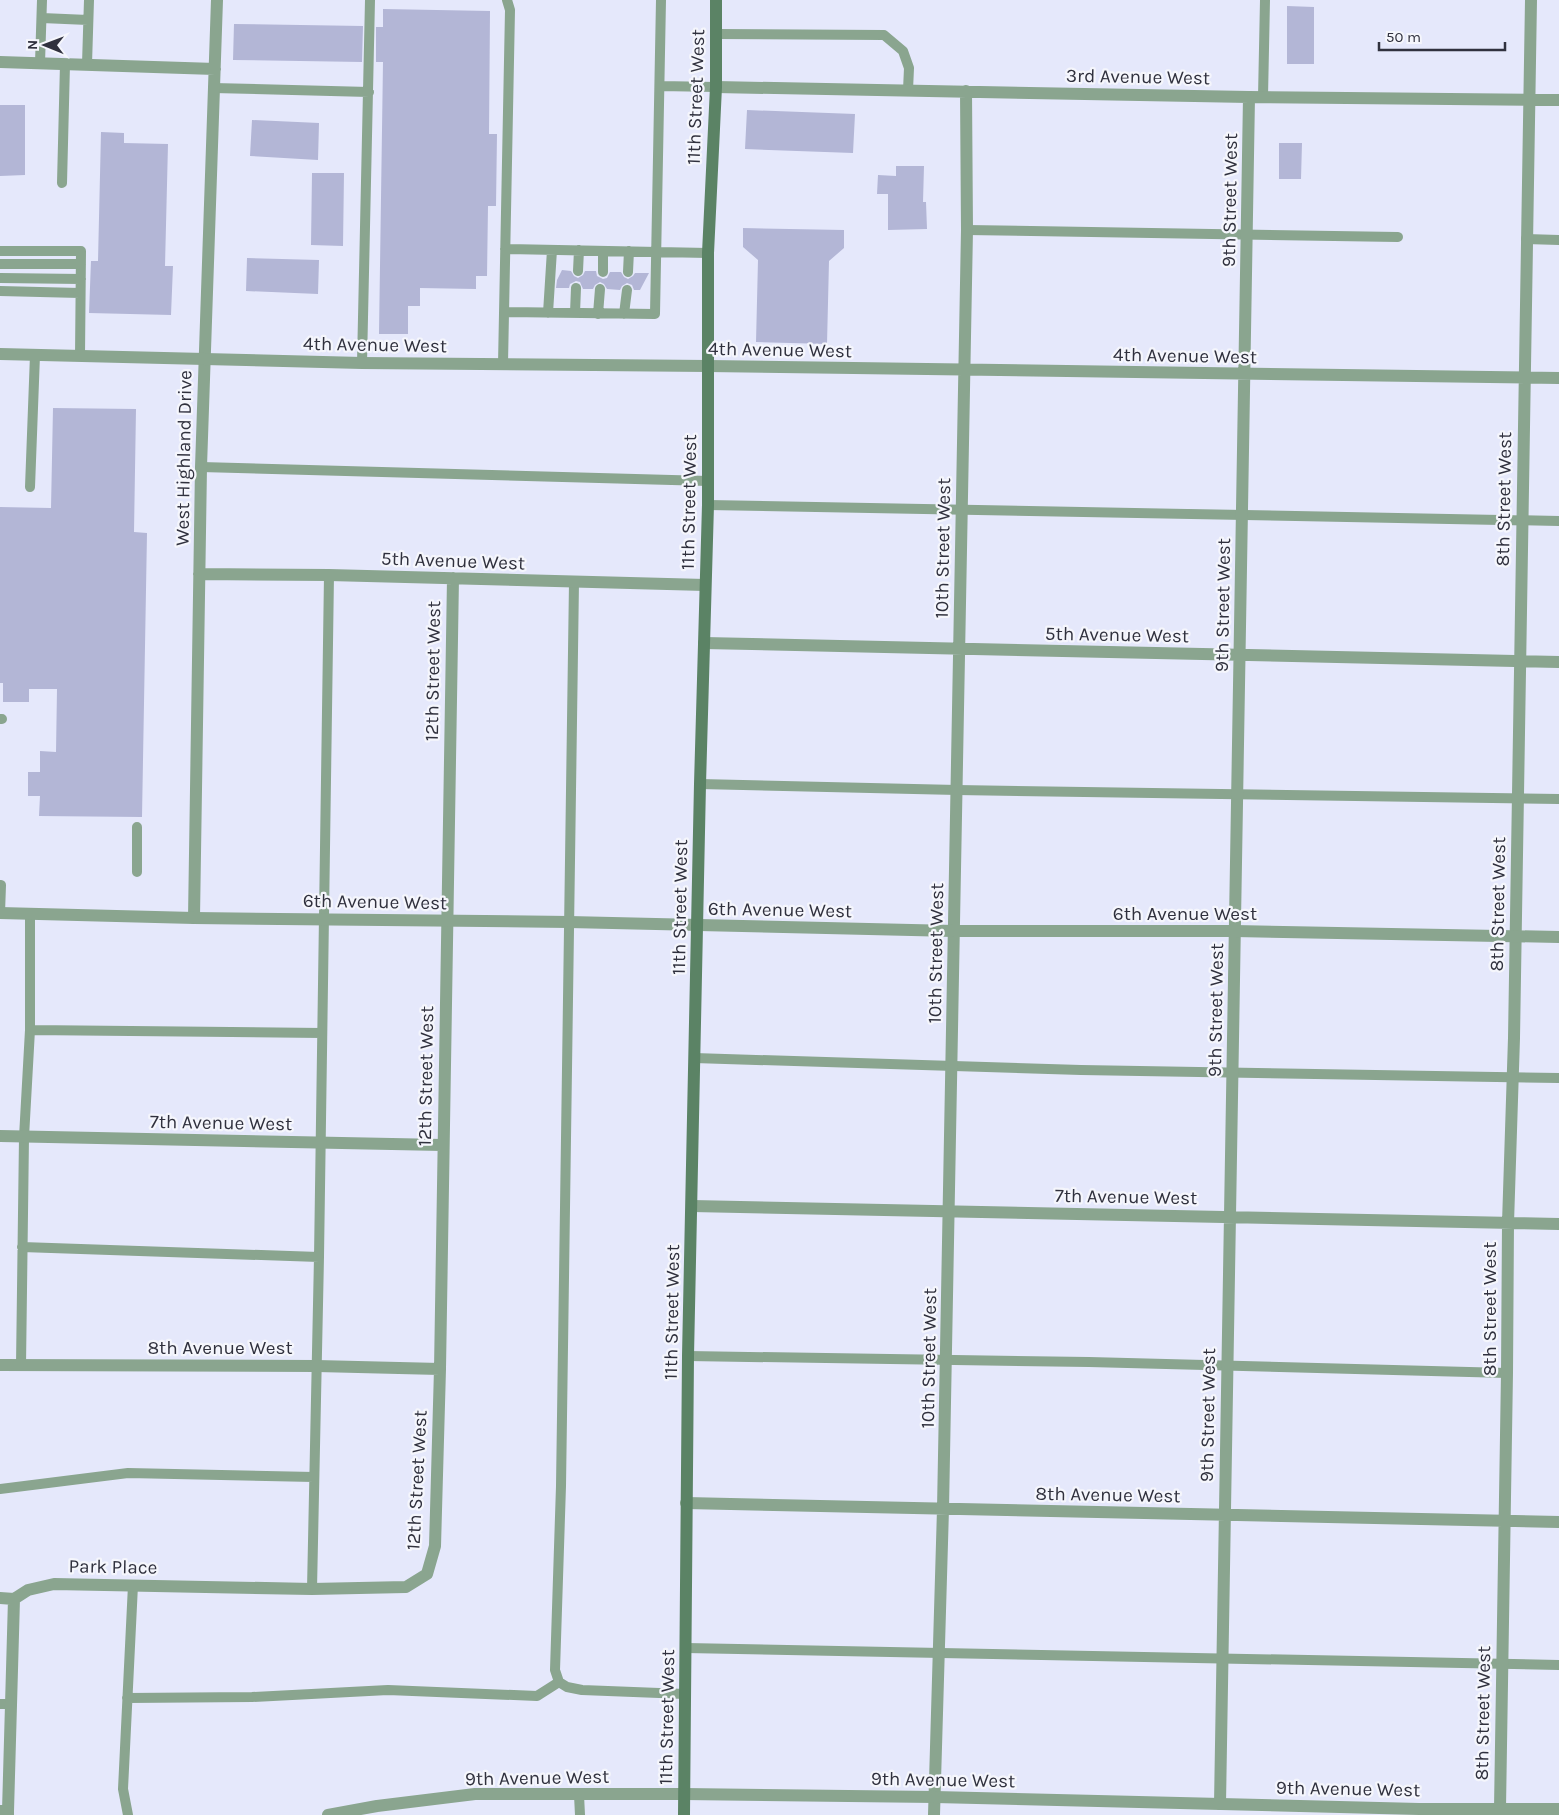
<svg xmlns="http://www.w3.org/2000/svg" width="1559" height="1815" font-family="Karla,sans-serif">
	<rect width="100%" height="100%" fill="#e5e8fb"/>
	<path fill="#b3b6d6" d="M1287 6 1314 7V64H1287Z
		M383 9 490 11 489 134H497L496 206H488L487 276H476V289L420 288V306H408V334H379L383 62H376V27H383Z
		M234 24 363 26 362 62 233 60Z
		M0 105H25V175L0 176Z
		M747 110 855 114 853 153 745 149Z
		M252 120 319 123 318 160 250 156Z
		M101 132 124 133V143L168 144 165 266H173L171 315 89 313 91 261H98Z
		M1279 143H1302L1301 179H1279Z
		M896 166H924L923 202H926L927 229 888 230V194H877L878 175 896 176Z
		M312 173H344L343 246 311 245Z
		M743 228 844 230V248L829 261 827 344 756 342 758 260 743 247Z
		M247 258 319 260 318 294 246 291Z
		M562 270 571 271 574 276 578 278 583 275 585 271H596L597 276 603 279 607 278 610 272H621L624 277 628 279 633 276 635 273H649L640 290H634L632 285 627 283 622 286 620 290 607 289 604 284 600 282 595 285 593 289H583L580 282 576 281 570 284 569 288H556L557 280Z
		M53 408 136 409 134 532 147 533 142 817 39 816 40 796H28V772H40V751L56 752 57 689H29V702H3V683H0V507L51 508Z"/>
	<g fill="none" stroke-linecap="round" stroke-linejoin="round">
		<path stroke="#8aa58f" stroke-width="10" d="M42 18 88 20
			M716 34 884 35 903 51 909 68 908 90
			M40 63 42 0
			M87 64 89 0
			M660 86 716 87
			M213 88 369 92
			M1263 97 1265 0
			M62 183 65 64
			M967 230 1398 237
			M1526 239 1559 240
			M505 249 708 253
			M0 251H81L80 356
			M0 264H81
			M578 271 579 250
			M603 272V251
			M628 272 629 251
			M0 278 81 279
			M0 291 80 293
			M504 312 655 314 661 0
			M548 313 552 250
			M575 313 576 288
			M598 314 600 289
			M624 314 627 290
			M362 363 370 0
			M503 364 510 10 507 0
			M201 467 708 481
			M30 487 35 355
			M708 505 1559 521
			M574 582 561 1486 555 1670 559 1682 567 1687 582 1690 685 1694
			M0 719H2
			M700 784 957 790 1559 799
			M137 827V872
			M0 913 1 885
			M30 1030 322 1033
			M694 1058 1081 1070 1559 1078
			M22 1247 319 1257
			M688 1356 1089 1362 1507 1373
			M21 1366 24 1137 30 1030V914
			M0 1489 128 1473 314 1477
			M312 1589 319 1257 329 575
			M686 1648 1559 1665
			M127 1698 252 1697 388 1690 537 1696 559 1682
			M0 1704H11
			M579 1795 580 1815
			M128 1815 123 1789 133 1585"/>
		<path stroke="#8aa58f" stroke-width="12" d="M0 62 215 69
			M716 87 1249 97 1559 100
			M708 366 1559 378
			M199 574 329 575 705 585
			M704 643 1559 662
			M194 918 201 467 217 0
			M0 1136 442 1145
			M692 1206 1559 1224
			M0 1365 317 1366 440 1369
			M686 1503 1559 1522
			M0 1598 14 1599
			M14 1599 28 1590 54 1584 312 1589 406 1587 427 1574 435 1546 440 1369 453 578
			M1220 1804 1249 97
			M1500 1808 1507 1373 1508 1223 1514 1038 1531 0
			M8 1811 14 1599
			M934 1815 943 1509 967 230 966 91"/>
		<path stroke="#8aa58f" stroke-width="12" d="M0 354 362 363 708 366
			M0 913 194 918 569 922 954 931H1235L1559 937
			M0 1811H8V1815
			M328 1815 377 1806 475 1794H684L935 1797 1419 1809H1559"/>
		<path stroke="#5b8365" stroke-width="12" d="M684 1815 688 1356 700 784 708 505V253L716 87V0"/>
	</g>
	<g text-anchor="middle" stroke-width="4.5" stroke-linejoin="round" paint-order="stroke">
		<g font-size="19" fill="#30313e" stroke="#f5f6fc">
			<text transform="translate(1138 76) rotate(1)" y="7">3rd Avenue West</text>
			<text transform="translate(695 97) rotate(-88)" y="7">11th Street West</text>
			<text transform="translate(1229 200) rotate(-89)" y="7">9th Street West</text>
			<text transform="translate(375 344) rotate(1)" y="7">4th Avenue West</text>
			<text transform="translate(780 349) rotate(1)" y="7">4th Avenue West</text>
			<text transform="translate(1185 355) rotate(1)" y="7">4th Avenue West</text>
			<text transform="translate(183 458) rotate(-89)" y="7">West Highland Drive</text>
			<text transform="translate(1503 499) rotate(-89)" y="7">8th Street West</text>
			<text transform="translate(688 502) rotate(-89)" y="7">11th Street West</text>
			<text transform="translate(942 548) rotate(-89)" y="7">10th Street West</text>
			<text transform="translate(453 560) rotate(2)" y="7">5th Avenue West</text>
			<text transform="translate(1222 605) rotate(-89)" y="7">9th Street West</text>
			<text transform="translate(1117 634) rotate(1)" y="7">5th Avenue West</text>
			<text transform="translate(432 671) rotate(-89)" y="7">12th Street West</text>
			<text transform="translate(375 901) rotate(1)" y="7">6th Avenue West</text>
			<text transform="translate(1497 904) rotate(-89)" y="7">8th Street West</text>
			<text transform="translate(679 907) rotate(-89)" y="7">11th Street West</text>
			<text transform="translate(780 909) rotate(1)" y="7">6th Avenue West</text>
			<text x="1185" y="920">6th Avenue West</text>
			<text transform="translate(935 953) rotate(-89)" y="7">10th Street West</text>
			<text transform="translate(1215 1010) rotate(-89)" y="7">9th Street West</text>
			<text transform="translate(425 1076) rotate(-89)" y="7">12th Street West</text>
			<text transform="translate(221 1122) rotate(1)" y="7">7th Avenue West</text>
			<text transform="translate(1126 1196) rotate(1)" y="7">7th Avenue West</text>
			<text transform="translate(1489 1309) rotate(-90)" y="7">8th Street West</text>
			<text transform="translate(671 1312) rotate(-89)" y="7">11th Street West</text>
			<text x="220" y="1354">8th Avenue West</text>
			<text transform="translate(928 1358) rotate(-89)" y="7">10th Street West</text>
			<text transform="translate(1207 1415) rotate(-89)" y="7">9th Street West</text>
			<text transform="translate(416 1480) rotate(-87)" y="7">12th Street West</text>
			<text transform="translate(1108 1494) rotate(1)" y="7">8th Avenue West</text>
			<text transform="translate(113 1566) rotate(1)" y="7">Park Place</text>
			<text transform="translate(1482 1713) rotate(-89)" y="7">8th Street West</text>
			<text transform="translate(666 1717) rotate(-89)" y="7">11th Street West</text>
			<text transform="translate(537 1777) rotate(-1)" y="7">9th Avenue West</text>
			<text transform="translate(943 1779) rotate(1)" y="7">9th Avenue West</text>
			<text transform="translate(1348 1788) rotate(1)" y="7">9th Avenue West</text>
		</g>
	</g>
	<g transform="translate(45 45) rotate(271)" stroke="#f5f6fc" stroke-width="4" paint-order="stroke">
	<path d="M0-4L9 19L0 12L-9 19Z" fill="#30313e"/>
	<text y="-8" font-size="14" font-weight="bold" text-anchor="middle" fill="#30313e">N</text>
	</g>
	<path d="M1379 42v8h126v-8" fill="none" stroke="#30313e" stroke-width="2.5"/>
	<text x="1386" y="42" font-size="15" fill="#30313e" stroke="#f5f6fc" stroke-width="4" paint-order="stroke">50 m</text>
</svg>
